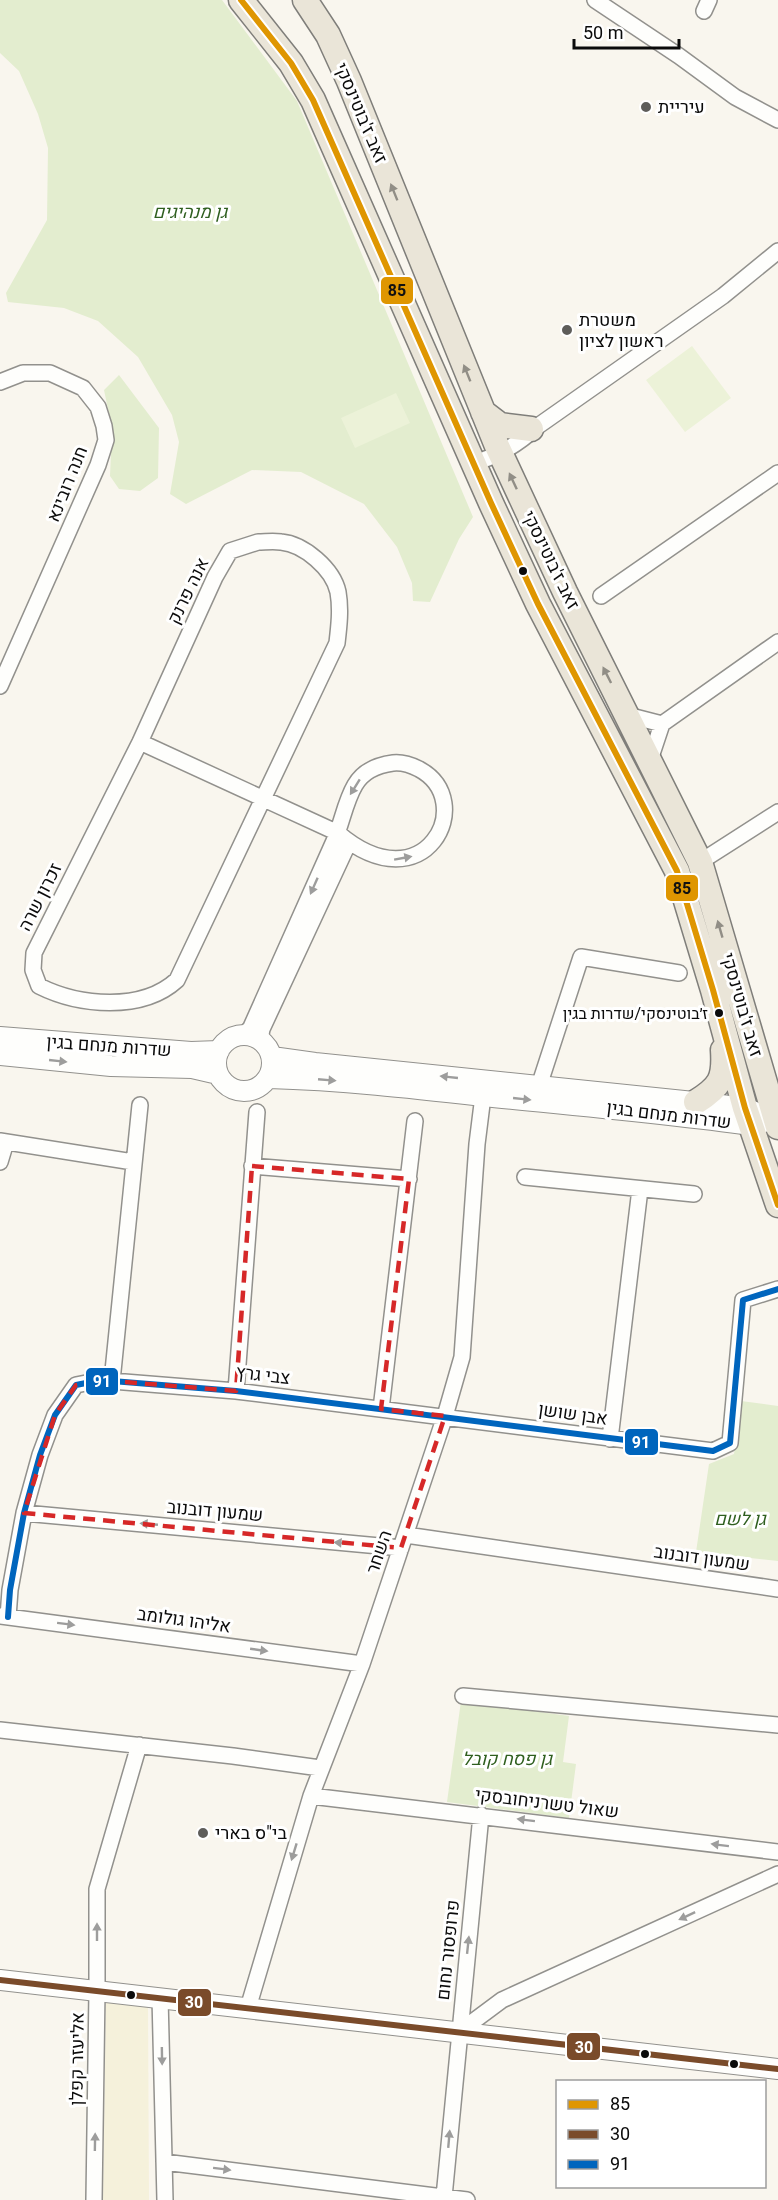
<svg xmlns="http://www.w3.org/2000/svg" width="778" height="2200" font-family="Georgia,Heebo,serif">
	<rect width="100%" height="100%" fill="#f9f6ee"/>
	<path fill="#f5f1db" d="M106 2000 148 2005 149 2200H103Z"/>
	<path fill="#e3edcf" d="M0 0H222L297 101 473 517 459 539 430 602 413 601 412 583 397 547 364 504 301 472 252 470 186 504 170 494 179 442 172 415 138 357 98 321 64 308 8 302 6 293 47 220 48 148 38 114 19 71 0 53Z
		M119 375 159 428 158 478 140 491 119 489 110 476 112 428 104 390Z
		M741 1401 778 1406V1561L696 1552 709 1464 734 1454Z
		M461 1701 569 1716 563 1762 576 1764 569 1818 447 1802Z"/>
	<path fill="#ecf2d8" d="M692 346 731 398 685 432 646 380Z
		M396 393 410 423 355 448 341 418Z"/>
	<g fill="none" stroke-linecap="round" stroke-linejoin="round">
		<g stroke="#92918d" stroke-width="18">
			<path id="minor" d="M595 0 679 56 735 97 778 120
				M704 11 709 0
				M0 382 23 373H50L83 388 98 407 104 426 106 440 98 465 0 686
				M473 463C499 456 518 444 538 426L723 296 778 251
				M258 542C265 542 273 541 281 542 304 544 333 569 338 592 341 609 339 626 337 643L177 980C142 1012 79 1006 39 986L33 970 34 953 140 742 215 577 230 551Z
				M601 596 778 473
				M627 715 662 724
				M140 742 338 833C425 907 479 801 419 769 411 765 402 762 393 763 378 765 363 771 355 785 345 802 342 823 334 841L251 1027 245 1035
				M650 760 662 724 778 642
				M700 862 778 812
				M260 1040 262 1029 349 842
				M539 1086 581 957 679 973
				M0 1141 133 1162
				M0 1162 6 1142
				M252 1166 409 1179
				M525 1177 694 1194
				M112 1381 140 1105
				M236 1391 257 1112
				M381 1409 415 1121
				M610 1439 640 1189
				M24 1513 401 1548
				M406 1535 778 1589
				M0 1616 362 1664
				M8 1617 10 1590 24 1513 40 1455 55 1415 76 1385 91 1382 112 1381 236 1391 713 1451 730 1443 743 1300 778 1289
				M463 1696 778 1725
				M0 1730 233 1756 320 1768
				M311 1796 778 1852
				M160 1997 165 2200
				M248 2008 311 1796 362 1664 445 1416 462 1357 477 1144 483 1096
				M459 2032 502 2000 778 1874
				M164 2162 467 2200
				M444 2197 481 1815
				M94 2200 97 1991V1889L139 1745"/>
		</g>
		<g stroke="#92918d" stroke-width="22">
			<path id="tertiary" d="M216 1063a28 28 0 1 1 56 0a28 28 0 1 1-56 0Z
				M0 1037 191 1052 219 1051
				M0 1055 111 1066 192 1068 218 1074
				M272 1057 315 1063 713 1104 745 1108 757 1113
				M269 1078C341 1080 412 1088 483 1096 572 1105 662 1113 751 1125L762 1123
				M0 1980 778 2069"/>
		</g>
		<g stroke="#7f7e7a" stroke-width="27">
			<path id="primary" d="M241 0 291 63 313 100 491 503 538 604 677 871 713 990 745 1108 778 1205
				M305 0 328 35 349 81 497 446 565 592 700 862 778 1127
				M483 412 500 425 531 429
				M696 1102C720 1087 725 1079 723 1050"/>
		</g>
		<use href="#minor" stroke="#fefefc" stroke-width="15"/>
		<use href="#tertiary" stroke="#fefefc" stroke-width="20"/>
		<use href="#primary" stroke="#eae5d8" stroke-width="24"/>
		<g stroke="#fff" stroke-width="10">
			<path id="bus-1" d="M241 0 291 63 313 100 491 503 538 604 677 871 713 990 745 1108 778 1205"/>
		</g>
		<g stroke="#fff" stroke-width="10">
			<path id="bus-2" d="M0 1980 778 2069"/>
		</g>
		<g stroke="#fff" stroke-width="10">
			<path id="bus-3" d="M8 1617 10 1590 24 1513 40 1455 55 1415 76 1385 91 1382 112 1381 236 1391 713 1451 730 1443 743 1300 778 1289"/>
		</g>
		<use href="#bus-1" stroke="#df9601" stroke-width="6"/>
		<use href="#bus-2" stroke="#7a4b2a" stroke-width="6"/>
		<use href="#bus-3" stroke="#0065bd" stroke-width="6"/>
	</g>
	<defs><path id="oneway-solid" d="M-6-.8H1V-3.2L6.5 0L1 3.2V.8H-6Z" transform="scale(1.5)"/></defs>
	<g fill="#918e86">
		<use href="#oneway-solid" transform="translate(394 192) rotate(-112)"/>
		<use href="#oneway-solid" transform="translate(467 373) rotate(-112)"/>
		<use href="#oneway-solid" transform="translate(513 481) rotate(-115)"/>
		<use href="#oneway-solid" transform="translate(607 675) rotate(-117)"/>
		<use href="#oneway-solid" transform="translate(720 929) rotate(-106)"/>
	</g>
	<g fill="#9d9d9c">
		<use href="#oneway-solid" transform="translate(355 787) rotate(122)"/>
		<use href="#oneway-solid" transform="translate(403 858) rotate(-10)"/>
		<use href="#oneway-solid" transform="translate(314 886) rotate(114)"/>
		<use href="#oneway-solid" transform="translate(58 1061) rotate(6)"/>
		<use href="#oneway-solid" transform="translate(449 1077) rotate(-174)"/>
		<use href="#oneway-solid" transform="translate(327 1080) rotate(5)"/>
		<use href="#oneway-solid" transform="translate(522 1099) rotate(6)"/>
		<use href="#oneway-solid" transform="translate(149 1524) rotate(-175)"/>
		<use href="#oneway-solid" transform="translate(343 1543) rotate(-175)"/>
		<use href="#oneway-solid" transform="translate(66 1624) rotate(7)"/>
		<use href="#oneway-solid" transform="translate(259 1650) rotate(8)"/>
		<use href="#oneway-solid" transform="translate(526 1820) rotate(-173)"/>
		<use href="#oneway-solid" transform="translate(720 1845) rotate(-173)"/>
		<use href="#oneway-solid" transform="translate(294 1852) rotate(107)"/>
		<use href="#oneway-solid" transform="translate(687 1916) rotate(155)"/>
		<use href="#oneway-solid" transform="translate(97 1932) rotate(-90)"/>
		<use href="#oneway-solid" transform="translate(468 1945) rotate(-84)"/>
		<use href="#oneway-solid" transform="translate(162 2056) rotate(89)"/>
		<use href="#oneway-solid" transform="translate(449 2139) rotate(-85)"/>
		<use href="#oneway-solid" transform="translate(95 2142) rotate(-89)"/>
		<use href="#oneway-solid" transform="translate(222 2169) rotate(7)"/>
	</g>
	<path fill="none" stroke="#d62828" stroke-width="4.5" stroke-dasharray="12 8" stroke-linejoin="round" d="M252 1166 409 1179 381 1409 445 1416 401 1548 24 1513 55 1415 76 1385 112 1381 236 1391Z"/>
	<g fill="#5e5d5a" stroke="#fff" stroke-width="2">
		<circle cx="646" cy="107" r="6"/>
		<circle cx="567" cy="330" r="6"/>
		<circle cx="203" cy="1833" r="6"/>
	</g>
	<g fill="#0b0b0b" stroke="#fff" stroke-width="2">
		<circle cx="523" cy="571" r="5"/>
		<circle cx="719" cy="1013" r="5"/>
		<circle cx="131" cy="1995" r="5"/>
		<circle cx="645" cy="2054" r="5"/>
		<circle cx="734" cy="2064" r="5"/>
	</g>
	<g text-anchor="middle" stroke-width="6" stroke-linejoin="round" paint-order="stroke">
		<g font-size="16" fill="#0b0b0b" stroke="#fff" text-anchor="end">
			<text x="708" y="1019">ז׳בוטינסקי/שדרות בגין</text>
		</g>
		<g font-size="18" fill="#0b0b0b" stroke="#fff" text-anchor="start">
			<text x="658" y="113">עיריית</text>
			<text x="579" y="326">משטרת<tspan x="579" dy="21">ראשון לציון</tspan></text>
			<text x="215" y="1839">בי"ס בארי</text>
		</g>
		<g font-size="18" fill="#0b0b0b" stroke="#fff">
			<text transform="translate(361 113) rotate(67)" y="6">זאב ז'בוטינסקי</text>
			<text transform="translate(67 484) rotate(-68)" y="6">חנה רובינא</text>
			<text transform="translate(551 560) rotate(64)" y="6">זאב ז'בוטינסקי</text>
			<text transform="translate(188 591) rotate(-64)" y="6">אנה פרנק</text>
			<text transform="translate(40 897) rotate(-63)" y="6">זכרון שרה</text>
			<text transform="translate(742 1005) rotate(74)" y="6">זאב ז'בוטינסקי</text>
			<text transform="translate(109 1046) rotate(4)" y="6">שדרות מנחם בגין</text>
			<text transform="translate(669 1115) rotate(7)" y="6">שדרות מנחם בגין</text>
			<text transform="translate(263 1375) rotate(7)" y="6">צבי גרץ</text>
			<text transform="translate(573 1414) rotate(8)" y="6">אבן שושן</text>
			<text transform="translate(215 1511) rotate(5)" y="6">שמעון דובנוב</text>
			<text transform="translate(379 1552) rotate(-71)" y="6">השחר</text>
			<text transform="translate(702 1558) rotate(8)" y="6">שמעון דובנוב</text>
			<text transform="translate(184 1620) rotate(8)" y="6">אליהו גולומב</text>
			<text transform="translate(547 1803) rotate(7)" y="6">שאול טשרניחובסקי</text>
			<text transform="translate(448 1950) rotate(-84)" y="6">פרופסור נחום</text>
			<text transform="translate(77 2059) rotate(-89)" y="6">אליעזר קפלן</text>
		</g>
		<g font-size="18" font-style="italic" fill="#2f5f1f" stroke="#fff">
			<text x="190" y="218">גן מנהיגים</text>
			<text x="740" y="1525">גן לשם</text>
			<text x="507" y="1765">גן פסח קובל</text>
		</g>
	</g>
	<g stroke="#fff" stroke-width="2">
		<rect x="380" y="276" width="34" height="29" rx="6" fill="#df9601"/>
		<rect x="665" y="874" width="34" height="28" rx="6" fill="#df9601"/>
		<rect x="85" y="1367" width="34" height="29" rx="6" fill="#0065bd"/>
		<rect x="624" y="1428" width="35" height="28" rx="6" fill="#0065bd"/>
		<rect x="177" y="1988" width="35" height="29" rx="6" fill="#7a4b2a"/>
		<rect x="566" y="2032" width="35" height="29" rx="6" fill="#7a4b2a"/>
	</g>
	<g font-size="16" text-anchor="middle" font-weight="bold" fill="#fff">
		<text x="102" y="1387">91</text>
		<text x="641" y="1448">91</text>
		<text x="194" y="2008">30</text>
		<text x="584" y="2053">30</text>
	</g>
	<g font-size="16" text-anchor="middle" font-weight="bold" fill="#111">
		<text x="397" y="296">85</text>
		<text x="682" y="894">85</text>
	</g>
	<rect x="556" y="2080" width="210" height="108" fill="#ffffff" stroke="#9d9d9d" stroke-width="1.5"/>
	<rect x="568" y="2100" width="30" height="9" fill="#df9601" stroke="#9d9d9d" stroke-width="1.5"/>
	<text x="610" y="2110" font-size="18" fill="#0b0b0b">85</text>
	<rect x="568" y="2130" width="30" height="9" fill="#7a4b2a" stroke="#9d9d9d" stroke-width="1.5"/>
	<text x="610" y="2140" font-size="18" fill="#0b0b0b">30</text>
	<rect x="568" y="2160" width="30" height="9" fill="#0065bd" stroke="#9d9d9d" stroke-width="1.5"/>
	<text x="610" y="2170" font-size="18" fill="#0b0b0b">91</text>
	<path d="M574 39v9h105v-9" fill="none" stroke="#0b0b0b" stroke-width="3"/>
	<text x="583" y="39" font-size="18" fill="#0b0b0b" stroke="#ffffff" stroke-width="4.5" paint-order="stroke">50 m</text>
</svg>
